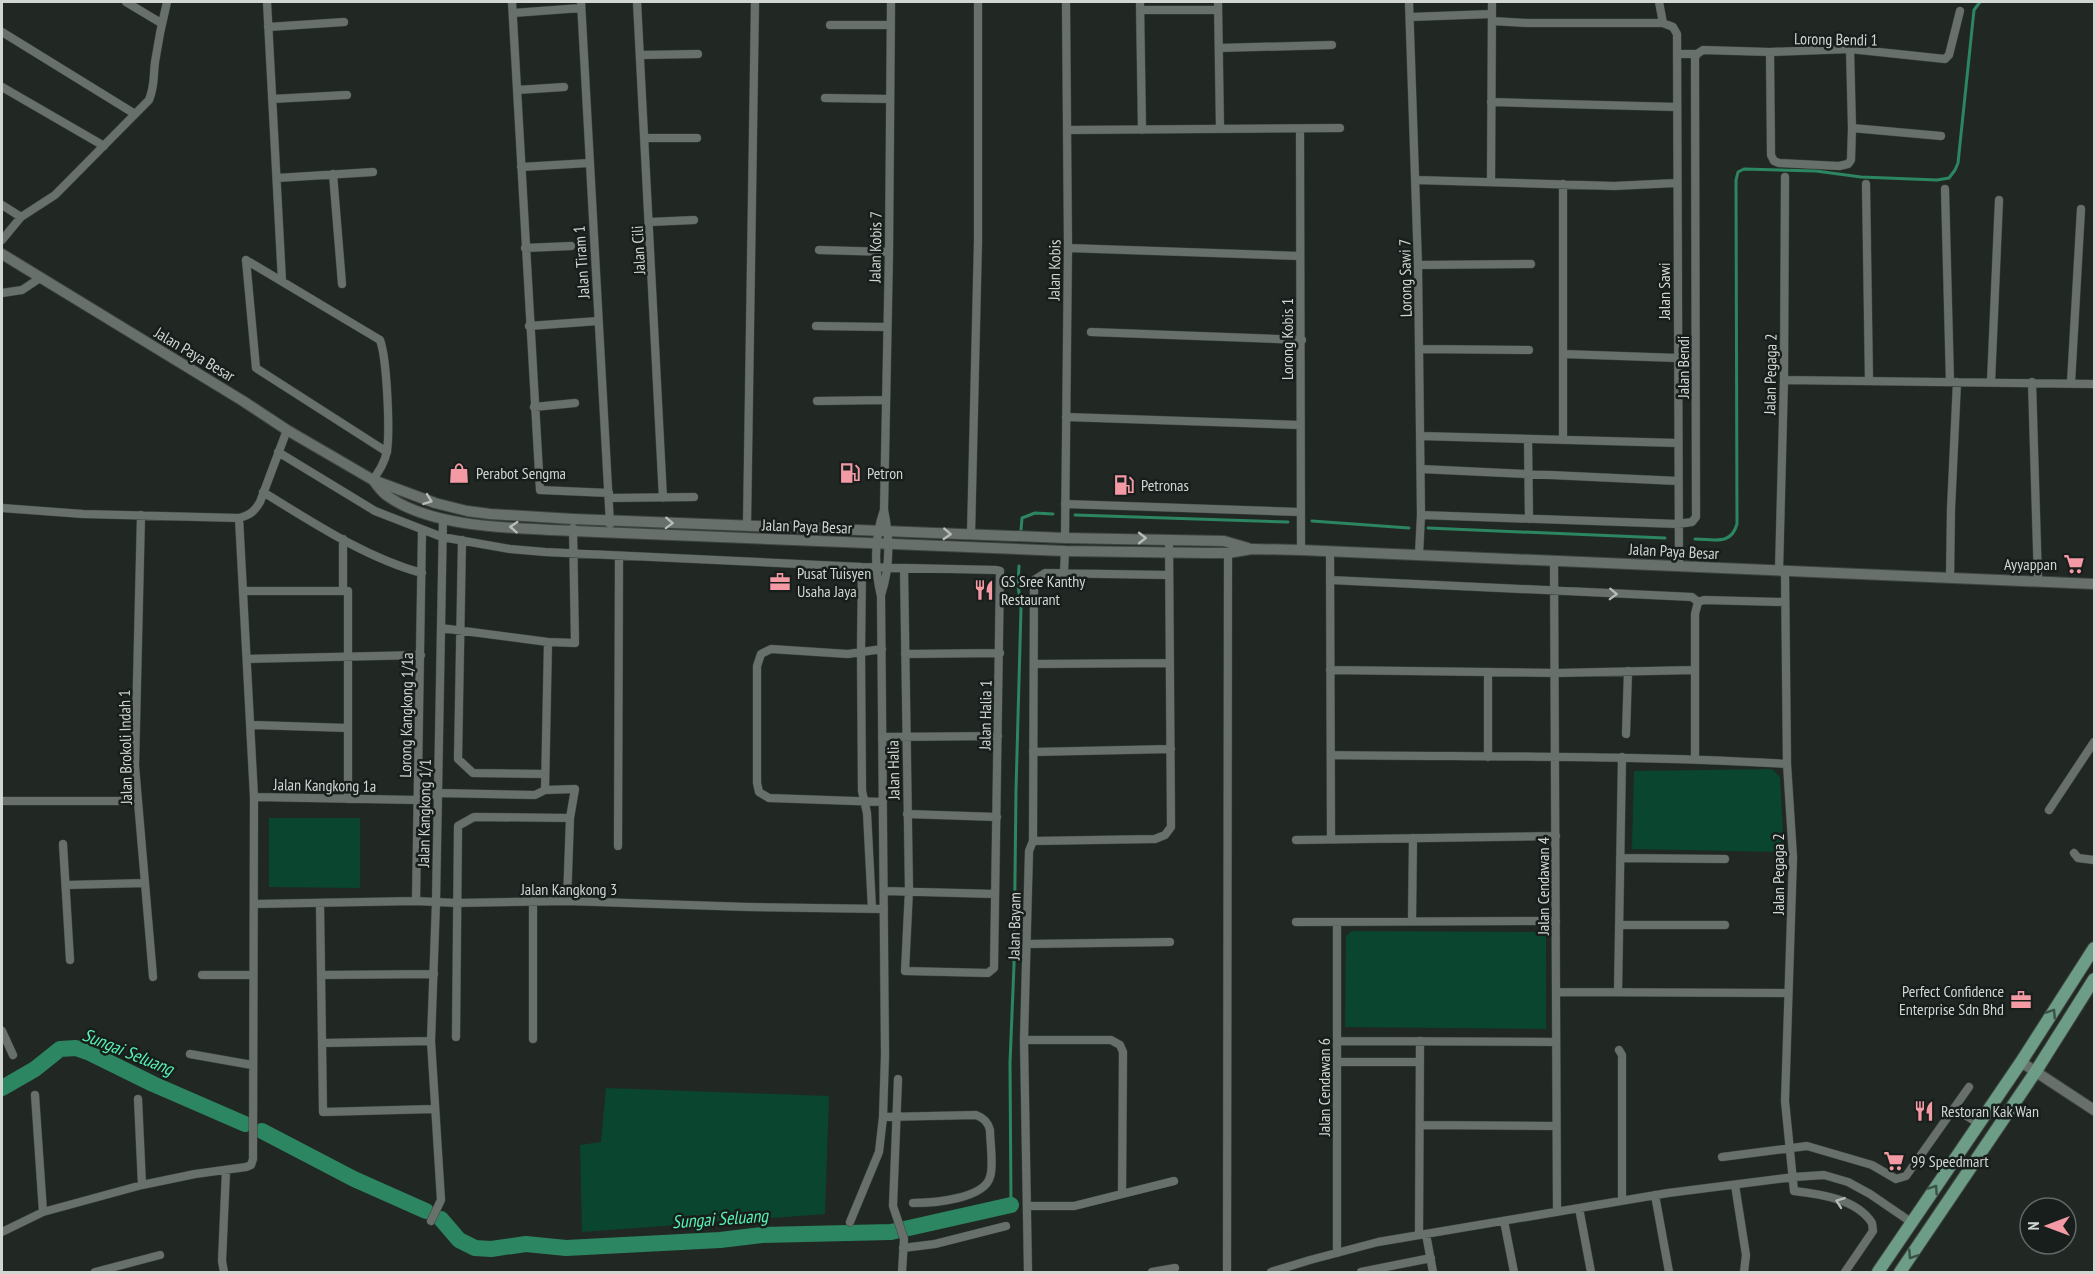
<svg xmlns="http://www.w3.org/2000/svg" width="2096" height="1274" font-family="'PT Sans Narrow',sans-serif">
	<rect width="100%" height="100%" fill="#212824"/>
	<path fill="#09452f" d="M1772 769 1780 777 1784 852 1632 849 1634 771Z
		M269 818H360V888L269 887Z
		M1352 931 1546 932V1029L1345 1027 1346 936Z
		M606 1088 829 1096 825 1214 582 1232 580 1145 601 1142Z"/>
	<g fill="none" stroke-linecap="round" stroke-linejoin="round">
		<path stroke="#2c8661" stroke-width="3" d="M1075 515 1288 522
			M1312 521 1409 528
			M1428 528 1665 538
			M1021 530 1022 518 1035 513 1053 514
			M1695 539C1714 539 1731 546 1737 524L1736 180 1738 172 1744 169 1816 171 1861 177 1937 180 1949 178 1955 170 1958 163 1974 10 1980 2
			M1011 1205 1010 1063 1014 965 1016 790 1021 608 1018 585 1019 566"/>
		<path stroke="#2c8661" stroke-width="16" d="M2 1088 35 1069 60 1049 76 1048 90 1053 153 1084 245 1124
			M262 1131 354 1179 426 1211
			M441 1219 459 1240 475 1248 491 1249 526 1244 566 1248 720 1240 762 1235 891 1232 1011 1205"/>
		<g stroke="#3e4440" stroke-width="9">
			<path id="street" d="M126 2 161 23
				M267 2 282 281
				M512 2 540 490 609 493
				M581 2 610 524
				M637 2 663 498
				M1140 2 1142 130
				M1218 2 1220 129
				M1409 2 1418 265 1421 515 1419 554
				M1659 2 1663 23
				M1140 10H1218
				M513 13 581 8
				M1410 17 1492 14
				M1492 21 1528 23H1663L1673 27 1677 34 1679 567
				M830 25H890
				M268 27 344 22
				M2 32 135 114
				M1219 48 1332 45
				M1770 52 1771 155 1774 161 1779 163 1839 166 1848 164 1851 160 1852 128 1850 49
				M1677 54H1697L1703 50 1770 52 1850 49 1945 59 1949 55 1960 11
				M640 55 698 54
				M2 87 104 146
				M517 90 564 87
				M825 98 890 99
				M272 99 347 95
				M1491 102 1677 107
				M1852 128 1941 136
				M1300 129 1301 550
				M1068 130 1340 128
				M645 138H697
				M521 167 589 163
				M333 174 342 284
				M277 178 373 172
				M1416 180 1614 186 1676 183
				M1491 182 1492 2
				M1866 184 1869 381
				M1945 189 1950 382
				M2 205 21 217
				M650 222 694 220
				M2 240 21 217 55 195 149 100C155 85 153 78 155 62 158 42 162 22 167 2
				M525 248 571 246
				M1068 248 1300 256
				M819 250 889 252
				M246 260 380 340C387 359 390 430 387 451 385 462 379 471 373 480
				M246 260 256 368 387 452
				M1418 265 1531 264
				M2 293 22 290 40 278
				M529 326 598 321
				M816 326 887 327
				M1091 332 1302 340
				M1419 349 1529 350
				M1563 354 1678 358
				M1784 380 2094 384
				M1991 382 1999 200
				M2032 382 2038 581
				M2071 383 2081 209
				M817 401 886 400
				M534 407 575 403
				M1066 417 1300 425
				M1420 436 1678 443
				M1528 439 1529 519
				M1563 439V184
				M278 452 375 511 442 537 510 549 545 552 862 567 996 570 1000 571 994 968 988 973 905 971 909 890 904 568
				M1421 469 1678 481
				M263 492C312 522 366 558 422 573
				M609 498 694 497
				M1065 504 1300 512
				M2 508 83 514 239 518C250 515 254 512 260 502L287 430
				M141 515 135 766 153 977
				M1421 515 1678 524 1692 522 1696 517 1695 58 1697 54
				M747 525 755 2
				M971 535 978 241V2
				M1065 538 1068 248 1066 2
				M343 539V591
				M462 540 458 759 473 773 545 774
				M1330 552 1331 839
				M1554 561 1557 1212
				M862 567 861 651 862 791 867 813 872 909
				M1779 571 1784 380 1785 177
				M1785 571 1787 764 1793 857 1785 1101 1794 1191C1820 1194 1857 1199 1872 1223L1873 1231 1845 1272
				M1064 572 1065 551
				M1950 578 1951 509 1957 382
				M1330 580 1692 597 1698 602
				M243 591H348V799
				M881 595C890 568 890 538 884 510L889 252 891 2
				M1698 602 1704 600 1785 602
				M441 628 548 642 575 643 573 528
				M882 649 848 654 771 649 761 654 757 666V783L759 792 769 798 883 802
				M905 654 1000 653
				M247 659 421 655
				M1034 664 1170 663
				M1330 670 1556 673 1695 670
				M250 725 348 728
				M1626 734 1628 671
				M882 737 998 736
				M1033 752 1171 749
				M1331 755C1483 757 1635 755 1787 764
				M1488 757V672
				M1695 759V614L1698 602
				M545 790 548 642
				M254 797 418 800 438 793 535 795 545 790 575 789 570 818 567 901
				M2 801H138
				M2049 810 2094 742
				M907 814 997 817
				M1296 840 1556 836
				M1033 841 1155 839 1165 835 1171 827 1169 539
				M63 844 70 960
				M618 846 619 556
				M2074 853 2078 858 2094 860
				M1620 858 1725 859
				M66 885 145 883
				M884 891 995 894
				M416 901 422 530
				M533 901V1039
				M320 903 323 1112 434 1109
				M254 904 416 901 456 903 567 901 748 907 884 909
				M1412 921 1413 838
				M1296 922 1556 921
				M1337 922V1253
				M1619 925H1725
				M1027 944 1170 942
				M202 975H253
				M321 975 434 974
				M1556 992 1788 993
				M1618 992 1622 757
				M2 1031 13 1055
				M456 1037 458 826 474 817 570 818
				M1024 1040H1111L1120 1045 1123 1052 1122 1194
				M1337 1041 1556 1042
				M322 1043 431 1041
				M1619 1050 1622 1055V1200
				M190 1054 252 1065
				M1337 1062H1420
				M898 1079 893 1206 904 1239 902 1272
				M35 1095 43 1212
				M138 1099 142 1185
				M1954 1108 1978 1123
				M883 1117 976 1115C984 1118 988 1122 990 1130 990 1143 994 1166 990 1177 984 1199 933 1203 913 1203
				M1420 1125 1556 1126
				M1722 1157 1807 1146 1872 1165 1896 1179 1906 1176 1969 1087
				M1735 1185 1746 1255 1744 1272
				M1655 1195 1669 1272
				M1027 1206H1074L1174 1181
				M1579 1208 1591 1272
				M431 1221 441 1200 431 1041 436 902 443 518
				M1504 1221 1514 1272
				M850 1222 879 1152 883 1117 885 1055 881 596C874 567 874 538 884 510
				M2 1232 43 1212 142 1185 195 1174 246 1167 251 1165 253 1159 254 797 239 518
				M1426 1234 1433 1272
				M1419 1235 1420 1041
				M903 1248 935 1244 1006 1226
				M95 1272 160 1255
				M224 1272 222 1261 226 1171
				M1028 1272 1024 1040 1029 851 1033 841 1034 580 1045 573 1168 575
				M1152 1272 1175 1268
				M1227 1272 1228 553
				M1271 1272 1310 1260 1378 1242 1668 1193 1794 1177 1824 1175 1848 1182 1870 1194 1911 1222
				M1361 1272 1431 1258"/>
		</g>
		<g stroke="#3e4440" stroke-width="12">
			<path id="secondary" d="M2 254 243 401 287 430 373 480 435 503 467 511 490 514 573 519 1065 538 1224 541 1248 548
				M373 480C378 486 382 493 389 497 435 529 518 528 573 531L1065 551 1206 553H1228L1252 549 1301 550 2094 584
				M2021 1062 2094 1110"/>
		</g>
		<g stroke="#3e4440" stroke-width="14">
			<path id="primary" d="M1878 1272 2021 1062 2094 948
				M1900 1272 2036 1071 2094 979"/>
		</g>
		<use href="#street" stroke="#68706c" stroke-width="8"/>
		<use href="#secondary" stroke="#68706c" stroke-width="10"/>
		<use href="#primary" stroke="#6d9d86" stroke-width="12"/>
	</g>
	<defs><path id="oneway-chevron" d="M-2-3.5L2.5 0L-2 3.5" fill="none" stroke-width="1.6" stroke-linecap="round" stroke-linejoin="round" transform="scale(1.5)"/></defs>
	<g stroke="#b7bcb9">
		<use href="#oneway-chevron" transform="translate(428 500) rotate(20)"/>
		<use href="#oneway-chevron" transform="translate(669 523) rotate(2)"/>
		<use href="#oneway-chevron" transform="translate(514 527) rotate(-176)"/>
		<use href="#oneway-chevron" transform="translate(947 534) rotate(3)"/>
		<use href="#oneway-chevron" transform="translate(1142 538)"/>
		<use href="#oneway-chevron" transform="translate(1613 594) rotate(2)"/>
		<use href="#oneway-chevron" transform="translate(1840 1202) rotate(-160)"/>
	</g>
	<g stroke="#395146">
		<use href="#oneway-chevron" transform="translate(2052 1013) rotate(-57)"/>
		<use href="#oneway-chevron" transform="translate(1934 1189) rotate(-56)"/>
		<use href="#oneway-chevron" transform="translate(1912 1255) rotate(123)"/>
	</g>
	<defs>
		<g id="shop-bare" transform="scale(1.62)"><path d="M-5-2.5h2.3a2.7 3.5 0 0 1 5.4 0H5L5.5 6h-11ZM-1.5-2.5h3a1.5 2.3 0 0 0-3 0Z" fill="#f49aa4" stroke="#171e1b" stroke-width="2.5" paint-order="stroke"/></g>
		<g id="fuel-bare" transform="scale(1.62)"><path d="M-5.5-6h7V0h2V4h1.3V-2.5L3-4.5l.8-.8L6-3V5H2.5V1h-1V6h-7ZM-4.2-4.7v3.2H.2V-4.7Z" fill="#f49aa4" stroke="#171e1b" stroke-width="2.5" paint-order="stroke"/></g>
		<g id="supermarket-bare" transform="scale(1.62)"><path d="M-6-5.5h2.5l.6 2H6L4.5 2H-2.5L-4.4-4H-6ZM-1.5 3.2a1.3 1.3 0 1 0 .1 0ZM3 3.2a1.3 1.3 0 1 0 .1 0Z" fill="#f49aa4" stroke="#171e1b" stroke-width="2.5" paint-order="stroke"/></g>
		<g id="office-bare" transform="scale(1.62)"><path d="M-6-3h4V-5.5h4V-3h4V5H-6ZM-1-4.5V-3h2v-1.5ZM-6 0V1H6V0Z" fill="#f49aa4" stroke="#171e1b" stroke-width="2.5" paint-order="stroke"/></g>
		<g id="restaurant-bare" transform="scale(1.62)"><path d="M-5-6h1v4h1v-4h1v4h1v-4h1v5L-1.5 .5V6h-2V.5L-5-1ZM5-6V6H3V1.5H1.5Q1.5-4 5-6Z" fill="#f49aa4" stroke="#171e1b" stroke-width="2.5" paint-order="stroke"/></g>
	</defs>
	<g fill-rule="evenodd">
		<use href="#shop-bare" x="459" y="473"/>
		<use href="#fuel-bare" x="850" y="473"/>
		<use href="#fuel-bare" x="1124" y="485"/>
		<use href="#supermarket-bare" x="2074" y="564"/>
		<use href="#office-bare" x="780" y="582"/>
		<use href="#restaurant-bare" x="984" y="590"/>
		<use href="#office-bare" x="2021" y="1000"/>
		<use href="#restaurant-bare" x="1924" y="1111"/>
		<use href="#supermarket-bare" x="1894" y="1161"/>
	</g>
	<g text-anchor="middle" stroke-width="5" stroke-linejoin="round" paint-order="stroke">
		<g font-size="16" fill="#d1d6d3" stroke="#171e1b">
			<text transform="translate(1836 39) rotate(1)" y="6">Lorong Bendi 1</text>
			<text transform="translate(875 247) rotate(-89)" y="6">Jalan Kobis 7</text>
			<text transform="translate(638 250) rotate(-93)" y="6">Jalan Cili</text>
			<text transform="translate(581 262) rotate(-94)" y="6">Jalan Tiram 1</text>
			<text transform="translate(1054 270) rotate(-89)" y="6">Jalan Kobis</text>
			<text transform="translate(1405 278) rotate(-91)" y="6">Lorong Sawi 7</text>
			<text transform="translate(1664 291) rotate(-90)" y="6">Jalan Sawi</text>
			<text transform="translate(1287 339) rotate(-90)" y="6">Lorong Kobis 1</text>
			<text transform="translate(195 354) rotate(31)" y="6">Jalan Paya Besar</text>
			<text transform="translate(1683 367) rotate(-90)" y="6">Jalan Bendi</text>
			<text transform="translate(1770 374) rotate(-89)" y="6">Jalan Pegaga 2</text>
			<text transform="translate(807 526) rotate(2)" y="6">Jalan Paya Besar</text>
			<text transform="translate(1674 551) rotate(3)" y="6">Jalan Paya Besar</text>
			<text transform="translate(406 715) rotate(-89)" y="6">Lorong Kangkong 1/1a</text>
			<text transform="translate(985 715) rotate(-89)" y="6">Jalan Halia 1</text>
			<text transform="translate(125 747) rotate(-91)" y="6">Jalan Brokoli Indah 1</text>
			<text transform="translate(893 770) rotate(-91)" y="6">Jalan Halia</text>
			<text transform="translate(325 785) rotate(1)" y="6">Jalan Kangkong 1a</text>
			<text transform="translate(424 813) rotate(-89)" y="6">Jalan Kangkong 1/1</text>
			<text transform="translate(1778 874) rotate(-90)" y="6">Jalan Pegaga 2</text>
			<text transform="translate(1543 886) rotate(-90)" y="6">Jalan Cendawan 4</text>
			<text x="569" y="895">Jalan Kangkong 3</text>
			<text transform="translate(1014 926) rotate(-89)" y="6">Jalan Bayam</text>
			<text transform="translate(1324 1087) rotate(-90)" y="6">Jalan Cendawan 6</text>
		</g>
		<g font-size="16" fill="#d1d6d3" stroke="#171e1b" text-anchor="start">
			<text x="476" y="479">Perabot Sengma</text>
			<text x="867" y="479">Petron</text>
			<text x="1141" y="491">Petronas</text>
			<text x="2057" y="570" text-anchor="end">Ayyappan</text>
			<text x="797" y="579">Pusat Tuisyen<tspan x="797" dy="18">Usaha Jaya</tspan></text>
			<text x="1001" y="587">GS Sree Kanthy<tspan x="1001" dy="18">Restaurant</tspan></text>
			<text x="2004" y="997" text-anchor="end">Perfect Confidence<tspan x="2004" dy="18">Enterprise Sdn Bhd</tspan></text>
			<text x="1941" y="1117">Restoran Kak Wan</text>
			<text x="1911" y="1167">99 Speedmart</text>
		</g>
		<g font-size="18" font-style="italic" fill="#58f3b4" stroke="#171e1b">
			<text transform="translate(128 1052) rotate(22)" y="6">Sungai Seluang</text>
			<text transform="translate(720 1219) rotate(-4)" y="6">Sungai Seluang</text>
		</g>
	</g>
	<rect width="2096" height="1274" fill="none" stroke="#d1d6d3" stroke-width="6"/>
	<g transform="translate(2048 1226) rotate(270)"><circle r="28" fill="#171e1b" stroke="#616865" stroke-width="1.5"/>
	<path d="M0-4.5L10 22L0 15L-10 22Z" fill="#f49aa4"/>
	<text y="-9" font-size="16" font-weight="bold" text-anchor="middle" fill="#d1d6d3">N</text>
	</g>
</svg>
